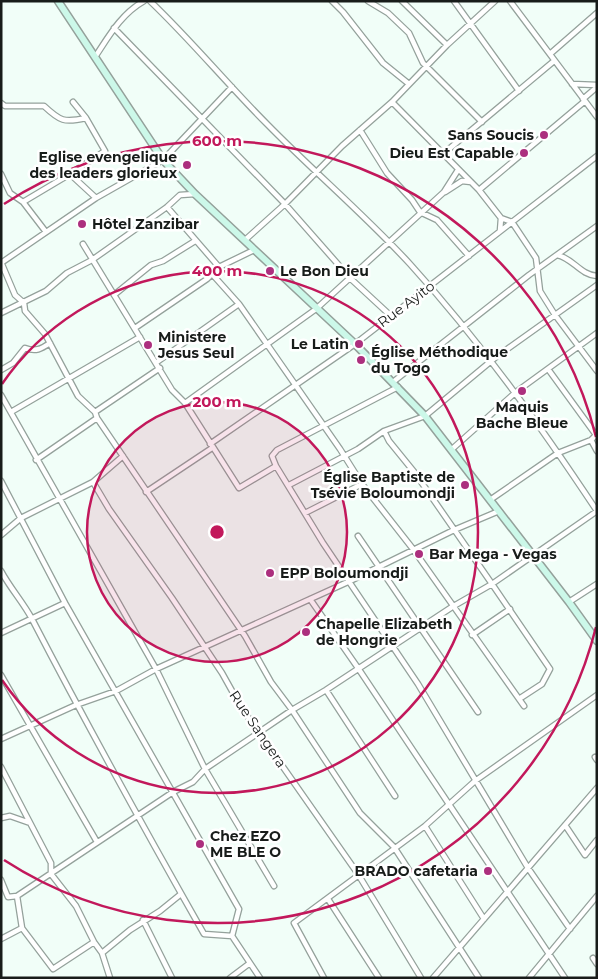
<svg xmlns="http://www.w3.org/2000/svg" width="598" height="979" font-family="Montserrat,sans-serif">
	<rect width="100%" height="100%" fill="#f1fef8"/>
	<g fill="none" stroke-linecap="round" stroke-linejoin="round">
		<g stroke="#94a19b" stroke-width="7">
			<path id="street" d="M150 1C191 40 227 84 267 124 314 172 365 215 410 264 480 341 540 425 597 511
				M332 1 343 12 383 63 409 84
				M368 1 388 13 409 33 423 63 482 122
				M402 1 447 45
				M454 1 519 91
				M510 1 597 117
				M114 28 285 204 351 279 391 316
				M550 54 597 13
				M95 57C109 36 121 14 144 1
				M572 84 597 85
				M583 99 597 87
				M392 102 479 190 501 218 500 231
				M1 103 5 106H44C60 121 64 123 86 118
				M360 130 387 173 412 200 420 212 437 220 469 256
				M443 154 554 61
				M1 174 10 193 23 202 70 174 96 198
				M70 174 105 151 86 118 73 102
				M479 190 585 101
				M445 192 462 181 471 182
				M23 202 46 232
				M167 207 219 267
				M501 218 512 222 536 258 540 291 555 315 597 371
				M245 240 285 204 342 146 392 102 447 45 495 1
				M83 244 172 390 185 403 239 488 276 466 323 543 418 684 528 868 570 929
				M557 255C573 258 580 275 597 276
				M1 262 15 295 24 303 25 311 45 334 78 396 95 412 97 418
				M1 263 96 198 163 160 232 87
				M212 274 239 304 340 449 362 484 413 549 524 706
				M114 295 151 265 163 261 195 241
				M1 313 46 291 67 273 92 260 167 207 180 195 195 194
				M135 328 207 279 219 267 254 250
				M157 362 239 304
				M548 369 596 435
				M1 370 13 363 25 348C36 352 41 349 50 343
				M393 382 529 275 597 226
				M1 395 156 669 205 769 274 886
				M185 403 316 309 444 192 458 170
				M11 412 140 337
				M95 412 160 368
				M591 440 597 451
				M210 444 355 344 597 156
				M451 450 516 392 597 333
				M36 460 97 418 245 636 271 682 292 710 360 813 394 847 479 978
				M276 466 272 456 277 450 398 387
				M1 481 65 603 239 909 232 936 260 978
				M93 482 109 509 172 598 222 673 241 707 358 874 421 978
				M289 485 358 449 384 431 425 416 496 357 597 285
				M146 492 212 448
				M490 500 558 453 591 440 597 434
				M305 513 362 484
				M1 535 21 518 93 482 123 456
				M358 536 478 712
				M1 571C10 588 23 602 32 619 87 725 145 830 204 934L232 936
				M310 599 358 668 565 978
				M569 602 597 584
				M1 633 65 603
				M472 635 510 609
				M1 675 97 842
				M326 690 395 796
				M519 699 542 684 550 669 492 584 597 511
				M1 739 76 705 116 691 156 669 350 581 454 530 499 511
				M595 757 597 760
				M1 767 51 863V874L76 906 94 942 102 953 110 978
				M1 818 10 816 30 823
				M565 825 585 855 597 840
				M425 826 484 919
				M1 880 8 897 17 896
				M328 899 379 978
				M143 920 172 978
				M1 939 22 928
				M94 942 53 969 22 928 17 896 173 792 193 782 205 769 292 710 326 690 452 607 492 584 415 473 389 441 384 431
				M102 953 130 930 160 911 181 894
				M593 958 597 964
				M230 978 250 963
				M324 978 294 923 425 826 475 781 597 695
				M433 978 597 788
				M529 978 597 896"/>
		</g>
		<g stroke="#94a19b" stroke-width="9">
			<path id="secondary" d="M58 1 163 160 195 194 355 344 425 416 569 602 597 641"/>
		</g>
		<use href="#street" stroke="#fff" stroke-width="4.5"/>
		<use href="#secondary" stroke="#ccf8e9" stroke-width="6"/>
	</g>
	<circle cx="217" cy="532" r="130" fill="#c2185b" fill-opacity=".12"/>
	<g fill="none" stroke="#c2185b" stroke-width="2.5">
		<circle cx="217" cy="532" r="130"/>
		<path d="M2 384A261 261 0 1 1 2 680"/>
		<path d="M596 627A391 391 0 0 1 4 860M4 204A391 391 0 0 1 596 437"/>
	</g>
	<g fill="#ac2f7e" stroke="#fff" stroke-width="2">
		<circle cx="544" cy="135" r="5"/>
		<circle cx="524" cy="153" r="5"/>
		<circle cx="187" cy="165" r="5"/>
		<circle cx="82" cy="224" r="5"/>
		<circle cx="270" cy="271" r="5"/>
		<circle cx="359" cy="344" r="5"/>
		<circle cx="148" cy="345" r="5"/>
		<circle cx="361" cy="360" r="5"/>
		<circle cx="522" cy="391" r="5"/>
		<circle cx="465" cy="485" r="5"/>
		<circle cx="419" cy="554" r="5"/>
		<circle cx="270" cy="573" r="5"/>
		<circle cx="306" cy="632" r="5"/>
		<circle cx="200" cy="844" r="5"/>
		<circle cx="488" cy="871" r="5"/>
	</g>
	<g text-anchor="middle" stroke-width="5" stroke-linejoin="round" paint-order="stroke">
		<g font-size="14" font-weight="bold" fill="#181c1a" stroke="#fff" text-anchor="start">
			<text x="534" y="140" text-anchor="end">Sans Soucis</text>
			<text x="514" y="158" text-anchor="end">Dieu Est Capable</text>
			<text x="177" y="162" text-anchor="end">Eglise evengelique<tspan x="177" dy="16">des leaders glorieux</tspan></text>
			<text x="92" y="229">Hôtel Zanzibar</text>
			<text x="280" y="276">Le Bon Dieu</text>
			<text x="158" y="342">Ministere<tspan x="158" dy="16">Jesus Seul</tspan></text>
			<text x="349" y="349" text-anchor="end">Le Latin</text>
			<text x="371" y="357">Église Méthodique<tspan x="371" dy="16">du Togo</tspan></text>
			<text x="522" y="412" text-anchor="middle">Maquis<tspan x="522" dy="16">Bache Bleue</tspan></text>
			<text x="455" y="482" text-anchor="end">Église Baptiste de<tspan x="455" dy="16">Tsévie Boloumondji</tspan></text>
			<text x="429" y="559">Bar Mega - Vegas</text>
			<text x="280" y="578">EPP Boloumondji</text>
			<text x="316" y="629">Chapelle Elizabeth<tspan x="316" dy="16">de Hongrie</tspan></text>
			<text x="210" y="841">Chez EZO<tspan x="210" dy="16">ME BLE O</tspan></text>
			<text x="478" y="876" text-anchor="end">BRADO cafetaria</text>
		</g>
		<g font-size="14" fill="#181c1a" stroke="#fff">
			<text transform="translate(406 304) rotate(-37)" y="5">Rue Ayito</text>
			<text transform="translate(258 729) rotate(56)" y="5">Rue Sangera</text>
		</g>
	</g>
	<circle cx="217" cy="532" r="8" fill="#c2185b" stroke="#fff" stroke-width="2.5"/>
	<g font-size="15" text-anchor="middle" font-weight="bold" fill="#c2185b" stroke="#fff" stroke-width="5" stroke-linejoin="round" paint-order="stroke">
		<text x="217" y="146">600 m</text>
		<text x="217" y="276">400 m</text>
		<text x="217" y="407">200 m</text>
	</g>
	<rect width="598" height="979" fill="none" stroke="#181c1a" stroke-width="5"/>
</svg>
